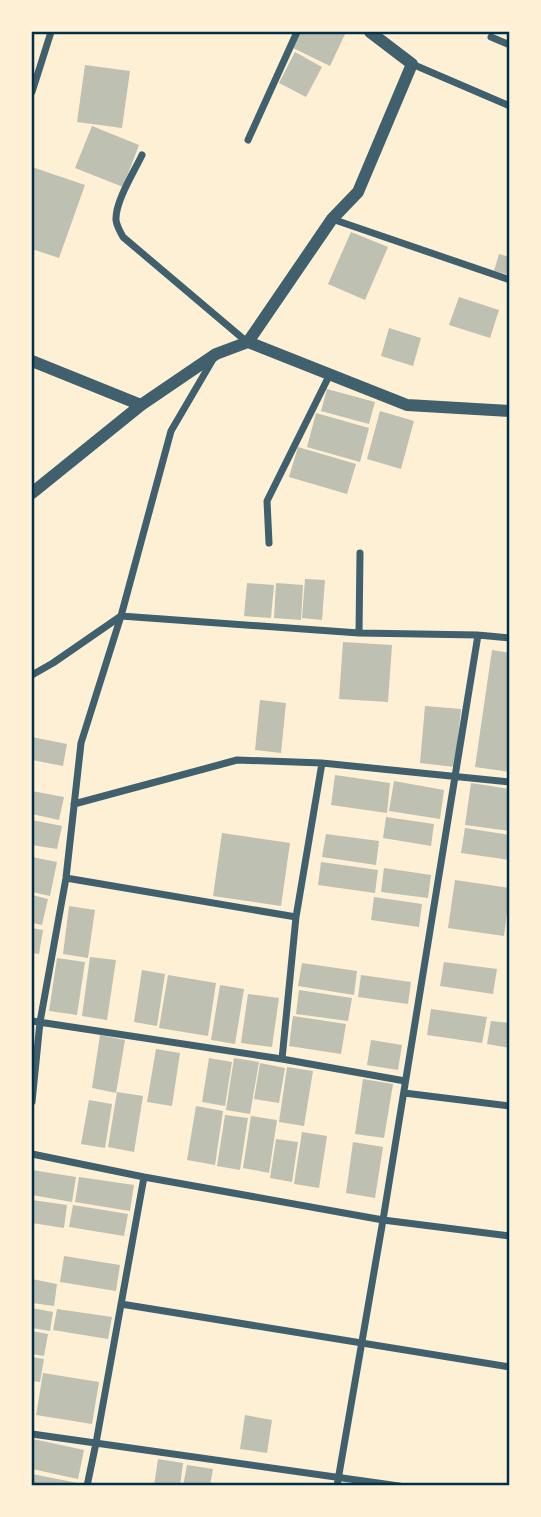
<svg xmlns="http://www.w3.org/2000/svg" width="541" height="1517" font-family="Arial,sans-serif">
	<rect width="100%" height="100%" fill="#fdf0d5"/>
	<path fill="#bec0b2" d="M300 32H346L330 66 293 48Z
		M295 52 322 67 306 97 279 83Z
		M85 65 130 71 122 128 77 122Z
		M92 126 139 145 123 187 75 168Z
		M32 167 85 185 59 258 32 249Z
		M351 232 388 247 365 300 328 284Z
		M499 254 510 257V275L494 271Z
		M459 297 499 310 490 338 449 325Z
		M389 328 421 338 413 366 381 356Z
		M327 389 375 402 369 424 321 411Z
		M380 411 414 421 401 469 367 459Z
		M316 413 369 428 360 462 307 447Z
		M298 447 356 464 347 494 289 477Z
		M305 579 325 580 322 620 302 618Z
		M247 583 274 585 271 618 244 616Z
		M276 583 303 585 301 620 274 618Z
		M343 642 392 645 388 702 339 699Z
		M492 650 510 653V772L475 767Z
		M260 700 286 703 281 753 255 750Z
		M425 706 461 709 455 767 420 763Z
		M32 737 67 744 63 766 32 760Z
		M335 775 390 783 387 813 331 805Z
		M394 781 444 790 440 819 389 811Z
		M471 783 510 789V831L465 825Z
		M32 791 64 797 59 820 32 814Z
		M386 817 434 824 431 846 383 838Z
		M32 820 62 826 57 849 32 845Z
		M465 828 510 835V860L461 853Z
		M222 833 290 843 281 906 213 896Z
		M326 834 379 841 376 865 322 857Z
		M32 857 57 862 50 896 32 892Z
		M321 862 378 870 375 893 318 885Z
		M384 868 431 875 428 898 381 892Z
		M455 880 510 888 504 936 448 928Z
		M32 895 48 899 42 925 32 923Z
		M374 897 422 904 419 927 371 920Z
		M69 906 95 910 88 958 63 954Z
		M32 928 43 930 39 954 32 953Z
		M90 957 116 960 107 1020 82 1016Z
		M57 958 85 962 77 1015 49 1011Z
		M444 962 497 969 493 994 440 986Z
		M302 963 357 971 354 995 298 986Z
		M142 970 165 974 157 1026 134 1022Z
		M168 975 216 983 208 1036 159 1028Z
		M361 975 411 982 408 1004 358 997Z
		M220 985 244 989 235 1044 211 1040Z
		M299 990 352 998 348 1021 296 1014Z
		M248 994 279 998 272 1047 241 1043Z
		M431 1009 487 1017 482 1043 427 1035Z
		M293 1016 346 1024 341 1054 289 1046Z
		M491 1021 510 1023V1048L487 1044Z
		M100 1035 125 1040 116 1093 92 1088Z
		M371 1040 402 1045 398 1070 367 1065Z
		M156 1049 180 1053 172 1106 147 1102Z
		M209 1058 232 1062 225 1106 202 1102Z
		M234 1058 259 1062 250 1114 226 1110Z
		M260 1063 285 1068 279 1103 254 1099Z
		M287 1067 313 1071 304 1126 279 1122Z
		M363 1079 393 1084 384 1138 355 1134Z
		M117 1092 143 1096 134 1152 108 1147Z
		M89 1100 112 1104 105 1148 81 1144Z
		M196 1106 223 1111 215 1165 187 1160Z
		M225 1115 248 1118 240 1170 217 1166Z
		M251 1116 277 1120 269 1173 243 1168Z
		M302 1132 327 1136 319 1188 294 1184Z
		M276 1139 298 1142 292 1182 270 1178Z
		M353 1142 383 1147 375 1198 346 1193Z
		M32 1170 76 1177 72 1202 32 1195Z
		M79 1177 134 1185 130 1211 75 1202Z
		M32 1200 67 1205 64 1228 32 1223Z
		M73 1205 128 1214 124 1236 69 1227Z
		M64 1256 120 1265 116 1291 60 1282Z
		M32 1279 57 1284 54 1306 32 1303Z
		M32 1308 53 1312 50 1331 32 1328Z
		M57 1309 112 1317 108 1339 53 1330Z
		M32 1331 48 1334 44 1356 32 1354Z
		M32 1357 44 1359 40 1382 32 1381Z
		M43 1373 99 1382 92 1424 36 1415Z
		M245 1415 272 1420 267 1453 240 1449Z
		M33 1439 84 1450 78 1479 32 1469V1448Z
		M158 1459 183 1463 180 1486H154Z
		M187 1465 213 1469 210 1486H183Z
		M32 1474 83 1484V1486H32Z"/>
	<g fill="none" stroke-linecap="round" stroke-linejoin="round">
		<path stroke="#3f606c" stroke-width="7" d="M491 37 510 45
			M412 64 510 106
			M32 92 51 32
			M248 140 297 32
			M142 155C134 172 115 202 116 220 117 227 120 231 123 237L247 342
			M332 219 510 280
			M269 543 267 501 330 374
			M359 633 360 553
			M32 675 53 663 121 616 359 633 478 635 510 638
			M74 804 237 760 322 763 510 782
			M66 878 296 917
			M32 1021 282 1059 405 1081
			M282 1059 296 917 322 763
			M404 1093 510 1106
			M32 1102 40 1022 66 878 81 743 121 616 171 431 212 361
			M32 1154 144 1177 383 1220 510 1236
			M121 1304 510 1367
			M32 1434 399 1486
			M87 1486 96 1443 144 1177
			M337 1486 383 1220 478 635"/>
		<path stroke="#3f606c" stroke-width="12" d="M248 342 332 219 358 192 412 64 370 32
			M32 361 141 405
			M32 493 141 405 216 354 248 342 407 405 510 411"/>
	</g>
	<rect width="541" height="1517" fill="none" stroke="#fdf0d5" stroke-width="66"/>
	<rect x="33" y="33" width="475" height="1451" fill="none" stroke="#003049" stroke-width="2.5"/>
</svg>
